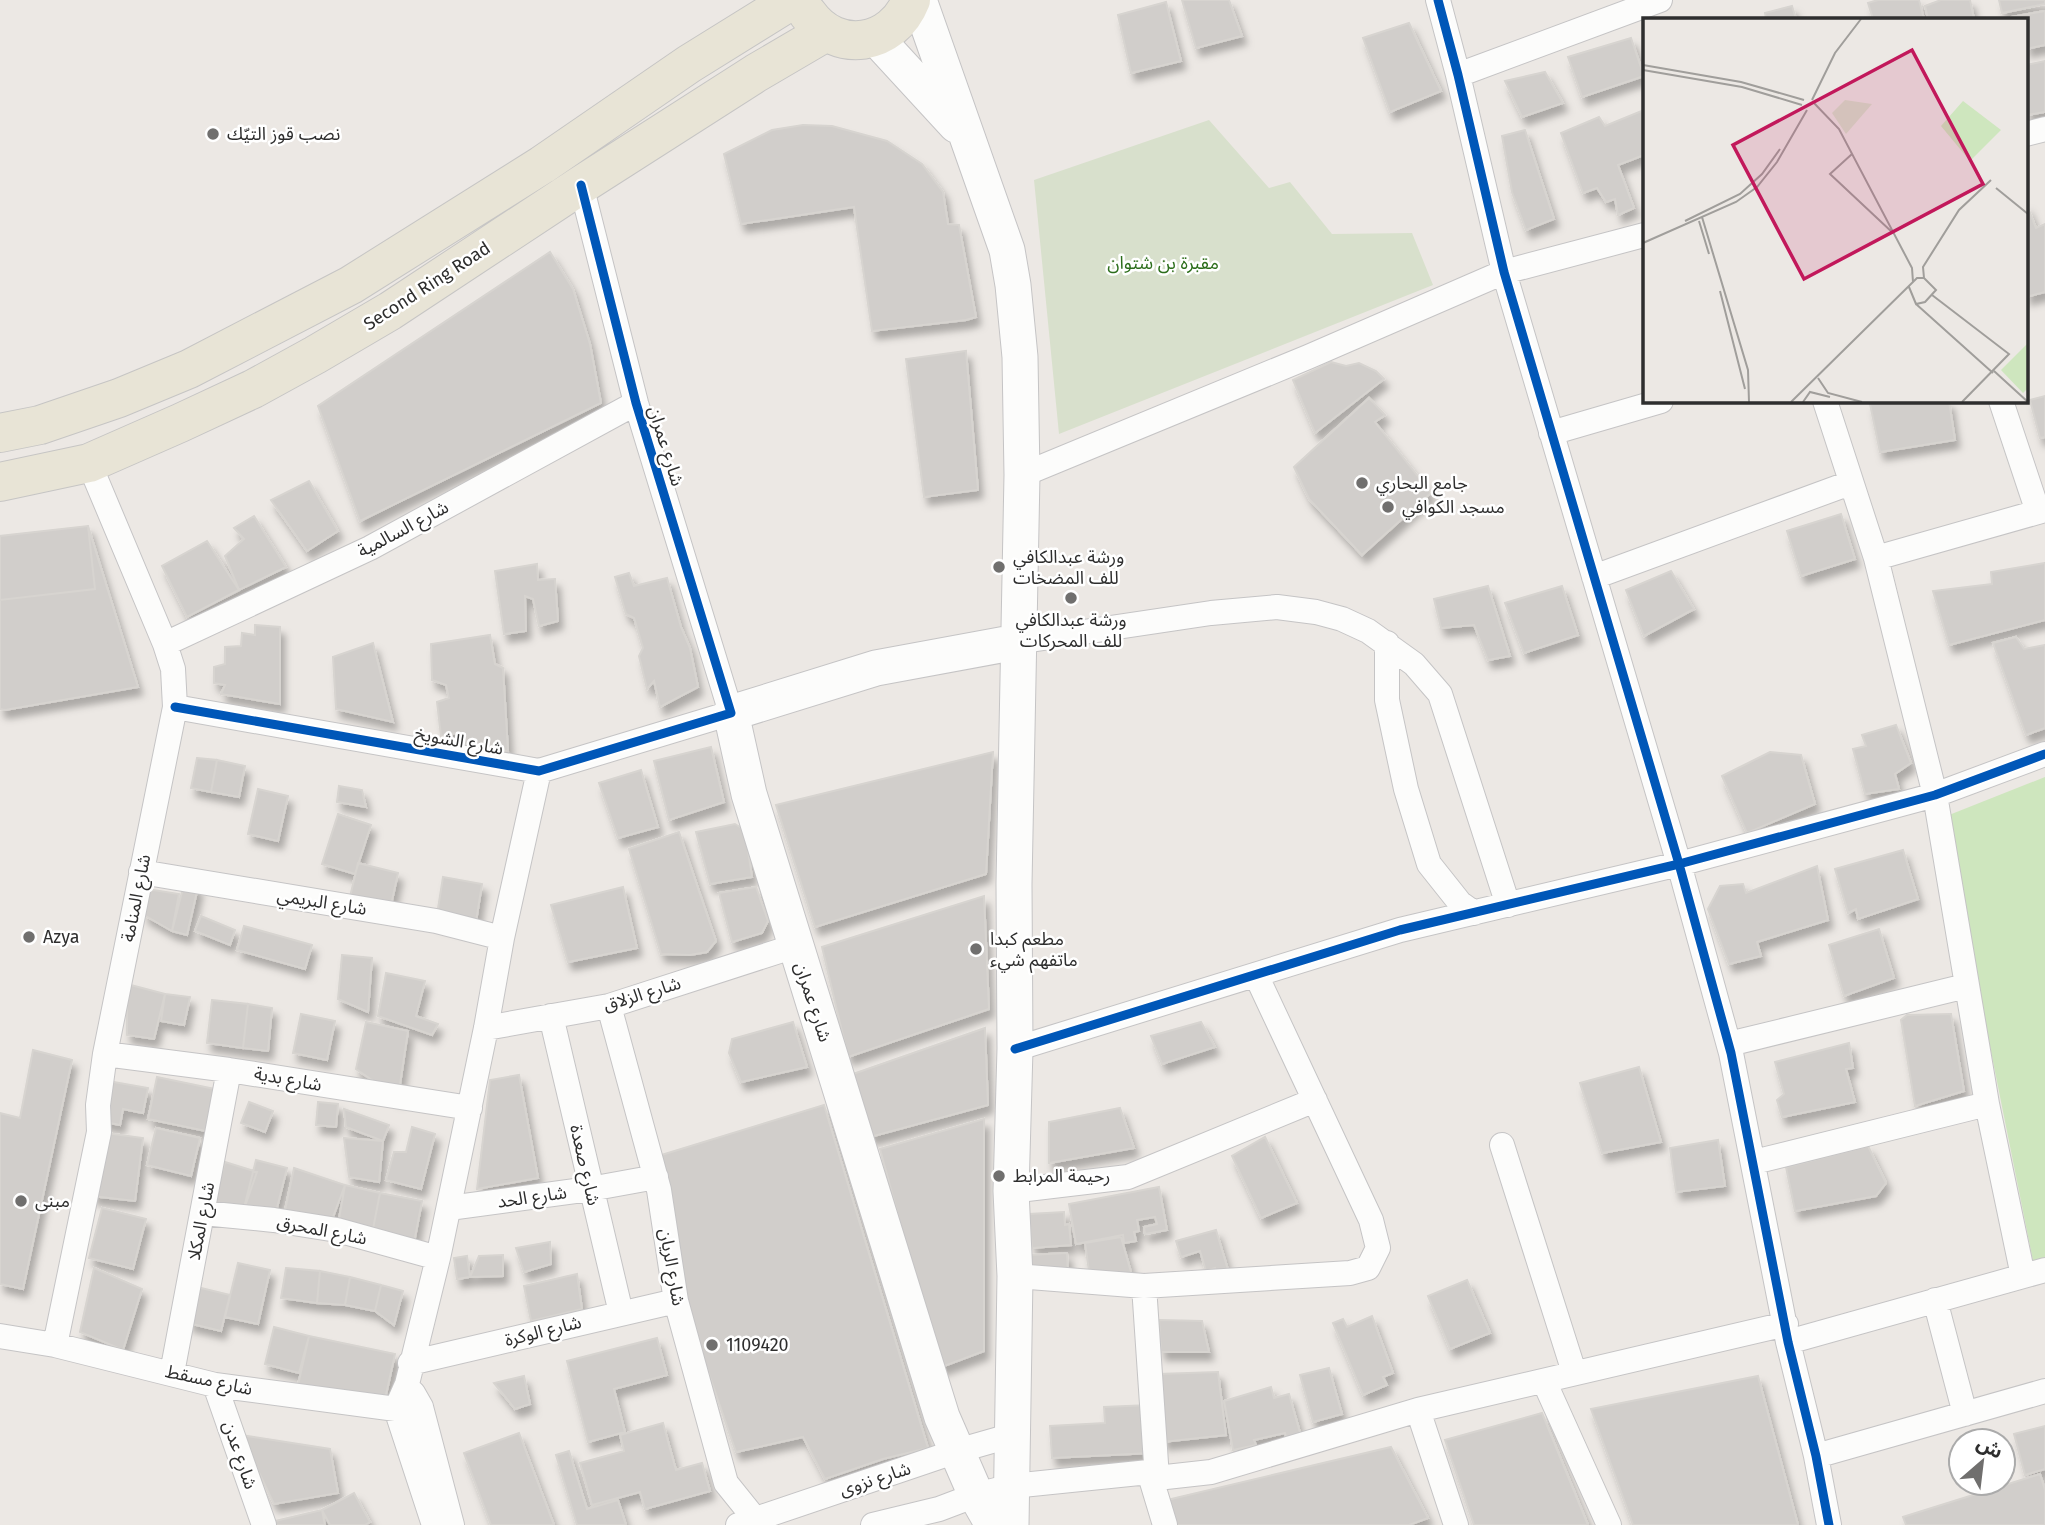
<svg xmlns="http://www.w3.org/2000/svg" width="2045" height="1525" font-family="'Fira Sans','Noto Sans Arabic',sans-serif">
	<defs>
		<filter id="shadow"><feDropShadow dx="4.5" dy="8" stdDeviation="3.5" flood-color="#0004"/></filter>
	</defs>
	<rect width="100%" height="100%" fill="#ece8e4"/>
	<path fill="#cee6be" d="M2045 777V1257L2033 1261 1944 817Z"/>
	<path fill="#d8e0cc" d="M1209 120 1269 188 1290 182 1332 234 1412 233 1433 285 1059 434 1034 180Z"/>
	<path fill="#d1cecb" stroke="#d7d4d0" stroke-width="2" filter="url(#shadow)" d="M1182 0H1229L1242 36 1196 48Z
		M1878 0H1919L1924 19H1873L1868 3Z
		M1941 0H1970L1974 19H1928L1925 6Z
		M1999 0H2045V4L2002 13Z
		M1166 2 1181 61 1131 73 1118 15Z
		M1792 6 1796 19H1766L1765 13Z
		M2045 11V45L2026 49V19H2011V17Z
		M1409 23 1441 91 1390 112 1363 38Z
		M1631 38 1644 76 1582 97 1568 57Z
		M2045 61V112L2027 115 2026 65Z
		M1545 72 1563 103 1522 117 1505 81Z
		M1644 110V155L1618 165 1634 208 1618 215 1615 199 1606 202 1597 188 1583 193 1561 133 1599 117 1605 126Z
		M803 125 832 126 887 141 922 164 943 192 948 224 959 225 976 317 966 320 872 331 854 207 741 224 724 154 772 130Z
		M1525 130 1554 219 1526 230 1512 192 1502 136Z
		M2026 203 2036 228 2045 224V292L2026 297Z
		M550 252 573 289 590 344 601 403 360 521 318 406Z
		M966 351 978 490 924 497 906 359Z
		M1331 362 1346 366 1359 363 1376 371 1384 379 1315 433 1293 380Z
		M2045 396V437L2040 438 2030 400Z
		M1369 398 1385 415 1375 422 1431 493 1362 555 1309 499 1294 467Z
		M1888 401H1949L1955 440 1880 452 1870 404Z
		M309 481 338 531 307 551 271 500Z
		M1841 514 1855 559 1801 576 1787 531Z
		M254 516 286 567 239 590 225 556 244 539 234 528Z
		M88 526 95 589 0 600V536Z
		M88 526 138 687 5 710 0 709V536Z
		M207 541 239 590 187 617 162 566Z
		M2045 563V620L1949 645 1933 591 1992 584 1991 572Z
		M537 564 538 580 555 579 558 621 539 626 533 599 525 596 526 631 504 634 495 571Z
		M1671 571 1694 609 1644 636 1626 590Z
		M629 573 634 586 667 578 681 627 690 648 698 687 660 707 654 681 647 689 639 656 643 648 634 618 626 614 615 577Z
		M1488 586 1510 656 1488 660 1474 625 1441 628 1434 599Z
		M1562 586 1578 635 1524 653 1505 603Z
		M255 625 280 627V704L221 694 225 685 214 683V667L225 664V647L241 646 242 633 255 635Z
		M490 635 495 664 503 668 508 751 459 745 456 733 441 736 437 702 449 698 446 685 432 680 431 644Z
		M2016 637 2024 649 2045 645V728L2026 735 1993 643Z
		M373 643 393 722 336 709 333 657Z
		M1896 725 1911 763 1895 774 1899 789 1865 794 1853 749 1866 746 1862 735Z
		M711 747 724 802 669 820 654 761Z
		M993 752 986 874 815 927 776 805Z
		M1770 752 1801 755 1815 804 1747 833 1722 776Z
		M197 758 217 760 211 792 191 788Z
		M217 760 245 766 239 797 211 792Z
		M641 770 658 827 618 838 599 783Z
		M339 786 362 790 366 807 337 802Z
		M258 789 288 796 278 841 248 834Z
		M338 814 371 825 355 874 322 864Z
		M735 824 745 830 752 877 710 884 696 832Z
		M679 832 716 941 707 952 690 955 661 954 629 849Z
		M1903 850 1918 899 1858 919 1856 909 1848 913 1835 869Z
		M358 863 398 873 390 910 349 901Z
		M1817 866 1828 920 1757 942 1761 956 1729 964 1708 909 1720 886 1743 884 1746 893Z
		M443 877 482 884 475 928 436 921Z
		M185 880 198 887 187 935 172 931Z
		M623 887 637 948 568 962 551 905Z
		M756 887 768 921 762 933 732 942 719 893Z
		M147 889 179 894 172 931 144 915Z
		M984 896 989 1009 848 1057 822 947Z
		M201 916 235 930 230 945 195 931Z
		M244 926 312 945 305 969 237 950Z
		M1879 929 1894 978 1844 996 1829 945Z
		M342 955 372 958 368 1012 338 999Z
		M386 973 425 981 416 1016 438 1024 432 1035 378 1016Z
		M127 984 165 994 154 1039 127 1035Z
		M165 994 190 997 184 1025 161 1021Z
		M212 1000 248 1004 243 1048 207 1043Z
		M248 1004 272 1008 268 1051 243 1048Z
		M301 1014 335 1021 327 1060 293 1053Z
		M1951 1014 1964 1091 1915 1106 1901 1020 1907 1015Z
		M366 1022 408 1031 398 1098 356 1069Z
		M793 1022 807 1067 741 1082 729 1053 732 1039Z
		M1201 1022 1215 1047 1162 1064 1151 1036Z
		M985 1028 988 1105 870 1137 853 1074Z
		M1849 1043 1853 1068 1846 1069 1855 1102 1782 1117 1777 1100 1784 1094 1775 1062Z
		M33 1050 72 1060 23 1289 0 1284V1113L20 1118Z
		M1639 1067 1661 1142 1602 1153 1580 1083Z
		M519 1075 538 1178 477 1189 490 1080Z
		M157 1077 215 1089 206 1131 148 1119Z
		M108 1081 148 1088 143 1113 123 1109 120 1125 100 1121Z
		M249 1102 273 1111 265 1132 241 1123Z
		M318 1102 338 1104 336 1127 316 1125Z
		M824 1105 928 1448 883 1459 825 1479 803 1437 736 1452 695 1334 655 1157Z
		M1120 1108 1134 1148 1049 1163V1122Z
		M344 1109 389 1125 383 1141 346 1127Z
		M984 1119V1351L939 1368 880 1149Z
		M412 1127 435 1134 421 1189 386 1180 394 1152H406Z
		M156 1128 200 1138 191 1176 147 1165Z
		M99 1132 143 1138 135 1201 92 1196Z
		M1265 1137 1297 1203 1261 1218 1232 1156Z
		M344 1138 383 1141 379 1182 349 1177Z
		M1718 1140 1725 1186 1676 1192 1670 1148Z
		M1868 1146 1886 1183 1876 1196 1795 1211 1786 1167Z
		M256 1160 287 1168 274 1220 243 1212Z
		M225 1162 257 1172 243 1212 211 1208Z
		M294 1168 345 1185 330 1225 284 1215Z
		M345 1185 380 1193 372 1234 337 1230Z
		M1159 1187 1167 1230 1145 1234 1144 1227 1157 1224 1155 1217 1137 1220 1139 1231 1134 1232 1136 1241 1124 1243 1123 1235 1076 1244 1069 1204Z
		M380 1193 422 1201 414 1243 372 1234Z
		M102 1208 146 1219 133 1269 89 1258Z
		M1064 1212 1065 1225 1069 1224 1071 1245 1032 1248 1029 1214Z
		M1216 1230 1229 1273 1218 1276 1215 1268 1206 1271 1200 1251 1181 1257 1176 1241Z
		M1121 1237 1133 1279 1090 1278 1085 1243Z
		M550 1242 551 1264 524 1272 516 1248Z
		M1067 1253 1068 1274 1030 1275 1029 1255Z
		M503 1255V1276L470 1277 479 1256Z
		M467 1256 470 1277 457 1279 454 1258Z
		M238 1263 270 1270 258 1324 225 1317Z
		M94 1268 142 1289 123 1350 80 1332Z
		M286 1268 320 1271 317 1303 281 1298Z
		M320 1271 350 1277 345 1305 317 1303Z
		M577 1274 582 1309 531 1321 524 1286Z
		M350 1277 381 1285 375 1311 345 1305Z
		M1467 1280 1490 1333 1450 1349 1428 1296Z
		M381 1285 403 1291 394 1325 375 1311Z
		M197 1287 230 1295 221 1331 188 1323Z
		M1372 1316 1393 1373 1383 1377 1387 1385 1363 1395 1333 1323 1343 1319 1347 1327Z
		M1159 1320 1202 1321 1209 1352H1161Z
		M274 1327 309 1336 299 1373 265 1364Z
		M309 1336 395 1354 384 1404 298 1385Z
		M657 1338 667 1375 614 1389 625 1432 588 1442 567 1361Z
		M1329 1368 1342 1414 1313 1422 1300 1375Z
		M1218 1372 1226 1435 1163 1442 1158 1374Z
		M524 1376 530 1404 515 1409 494 1383Z
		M1758 1376 1798 1525H1633L1591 1409Z
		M1271 1387 1274 1398 1289 1394 1301 1436 1286 1438 1285 1433 1254 1440 1256 1445 1233 1450 1224 1401Z
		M1149 1405 1151 1453 1052 1458 1050 1426 1105 1423 1104 1407Z
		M1542 1413 1588 1525H1474L1445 1440Z
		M663 1423 676 1470 702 1463 710 1491 645 1509 640 1492 592 1505 580 1463 624 1451 620 1435Z
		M2045 1426V1469L2025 1475 2014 1434Z
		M519 1433 554 1525H491L464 1453Z
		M241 1435 330 1449 338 1493 274 1504Z
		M1391 1447 1428 1518 1409 1525H1173L1167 1500Z
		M569 1451 587 1509 618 1500 626 1525H577L556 1455Z
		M2040 1474 2045 1490V1525H1906L1903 1517Z
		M354 1493 370 1522 365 1525H330L322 1510Z
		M322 1510 325 1525H276L275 1521Z"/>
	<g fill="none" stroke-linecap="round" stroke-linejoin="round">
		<g stroke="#c5c4c5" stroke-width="26">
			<path id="minor" d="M1438 0 1458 75 1504 272 1679 864 1731 1053 1788 1342 1816 1456 1829 1525
				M1458 75 1660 0
				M2026 134 2045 129
				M1825 401 1876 558 1935 795 1987 1104 2023 1276
				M2001 401 2038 512
				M1551 433 1661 401
				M1022 475 1308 357 1504 272 1644 235
				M1876 558 2045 510
				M1594 577 1850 483
				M1017 642 1211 613 1277 607 1316 612 1342 619 1368 631 1414 664 1440 694 1508 905
				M1387 643V700L1406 789 1429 864 1460 903 1474 913
				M165 644 370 548 636 403
				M175 707 539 771 731 713 636 403 581 185
				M141 872 436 921 502 938
				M609 1006 659 1190 676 1301 726 1483 755 1519
				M551 1016 621 1313
				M486 1028 609 1006 795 946
				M1729 1044 1966 986
				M1015 1049 1400 930 1679 864 1935 795 2045 754
				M105 1054 229 1070 470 1108
				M1502 1145 1574 1372
				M1754 1162 1987 1104
				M1011 1191 1128 1177 1315 1100
				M449 1208 590 1189 656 1177
				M203 1213 274 1220 337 1230 438 1258
				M1015 1276 1144 1286 1350 1273 1368 1268 1378 1248 1371 1220 1256 975
				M1144 1286 1157 1478
				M1935 1300 1965 1414
				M0 1336 55 1345 215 1385 396 1409 421 1407
				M1788 1342 2045 1270
				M55 1345 99 1132 98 1105 105 1054 175 707 173 669 165 644 89 463
				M410 1363 676 1301
				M172 1373 229 1070
				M1544 1381 1609 1525
				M215 1385 264 1525
				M413 1393 421 1407 452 1525
				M1418 1410 1456 1525
				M1816 1456 2045 1391
				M1149 1472 1165 1525
				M434 1525 396 1409 407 1384 438 1258 486 1028 502 938 539 771
				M738 1525 957 1451 1013 1435
				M873 1525 939 1509 976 1495 1012 1486 1149 1472 1157 1478 1211 1472 1418 1410 1786 1324"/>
		</g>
		<g stroke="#c5c4c5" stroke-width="37">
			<path id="secondary" d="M919 0 1007 250 1013 285 1020 357 1022 475 1014 884 1015 1049 1011 1191 1015 1276 1011 1525
				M875 37 956 125
				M993 1525 976 1495 942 1417 749 794 731 713 876 668 1017 642"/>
		</g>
		<g stroke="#c6c5c4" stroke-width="40">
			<path id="primary" d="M808 14C837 55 893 46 911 0
				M0 433 40 425 119 398 189 369 351 285 542 165 689 64 792 0
				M0 482 89 463 180 423 253 389 315 355 390 311 581 185 756 73 826 32"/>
		</g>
		<use href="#minor" stroke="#fcfcfb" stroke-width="24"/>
		<use href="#secondary" stroke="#fcfcfb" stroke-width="35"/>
		<use href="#primary" stroke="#e8e4d6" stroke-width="38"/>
		<g stroke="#fff" stroke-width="13">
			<path id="cycleway" d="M1438 0 1458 75 1504 272 1679 864 1731 1053 1788 1342 1816 1456 1829 1525
				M175 707 539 771 731 713 636 403 581 185
				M1015 1049 1400 930 1679 864 1935 795 2045 754"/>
		</g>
		<use href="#cycleway" stroke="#0057b8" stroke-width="9"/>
	</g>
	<g fill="#706f6e" stroke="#fff" stroke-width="2.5">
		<circle cx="213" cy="134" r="7"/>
		<circle cx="1362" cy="483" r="7"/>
		<circle cx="1388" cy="507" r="7"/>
		<circle cx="999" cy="567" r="7"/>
		<circle cx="1071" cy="598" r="7"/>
		<circle cx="29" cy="937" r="7"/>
		<circle cx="976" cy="949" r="7"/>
		<circle cx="999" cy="1176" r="7"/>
		<circle cx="21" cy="1201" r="7"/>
		<circle cx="712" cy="1345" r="7"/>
	</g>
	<g text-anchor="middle" stroke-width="5" stroke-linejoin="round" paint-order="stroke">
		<g font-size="18" fill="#2e2e2e" stroke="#fff" text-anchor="start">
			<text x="227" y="140">نصب قوز التيّك</text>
			<text x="1376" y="489">جامع البحاري</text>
			<text x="1402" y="513">مسجد الكوافي</text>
			<text x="1013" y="563">ورشة عبدالكافي<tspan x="1013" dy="21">للف المضخات</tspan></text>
			<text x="1071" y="626" text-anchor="middle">ورشة عبدالكافي<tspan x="1071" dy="21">للف المحركات</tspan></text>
			<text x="43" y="943">Azya</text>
			<text x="990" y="945">مطعم كبدا<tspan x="990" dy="21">ماتفهم شيء</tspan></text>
			<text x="1013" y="1182">رحيمة المرابط</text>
			<text x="35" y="1207">مبنى</text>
			<text x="726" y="1351">1109420</text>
		</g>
		<g font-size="18" fill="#2c6e1b" stroke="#fff">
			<text x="1163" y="269">مقبرة بن شتوان</text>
		</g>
		<g font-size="18" fill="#2e2e2e" stroke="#fff">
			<text transform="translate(427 286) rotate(-33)" y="6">Second Ring Road</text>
			<text transform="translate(666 446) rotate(73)" y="6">شارع عمران</text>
			<text transform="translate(403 529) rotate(-28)" y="6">شارع السالمية</text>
			<text transform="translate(459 741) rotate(10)" y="6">شارع الشويخ</text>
			<text transform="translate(136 898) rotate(-79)" y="6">شارع المنامة</text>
			<text transform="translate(322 902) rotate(9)" y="6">شارع البريمي</text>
			<text transform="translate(642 994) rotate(-17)" y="6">شارع الزلاق</text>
			<text transform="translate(813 1002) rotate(72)" y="6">شارع عمران</text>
			<text transform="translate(288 1079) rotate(10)" y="6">شارع بدية</text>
			<text transform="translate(585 1165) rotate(77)" y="6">شارع صعدة</text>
			<text transform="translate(532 1197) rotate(-8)" y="6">شارع الحد</text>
			<text transform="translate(201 1221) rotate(-79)" y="6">شارع المكلا</text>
			<text transform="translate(322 1230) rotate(11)" y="6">شارع المحرق</text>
			<text transform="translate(672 1267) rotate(80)" y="6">شارع الريان</text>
			<text transform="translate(543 1331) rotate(-14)" y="6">شارع الوكرة</text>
			<text transform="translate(209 1380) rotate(12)" y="6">شارع مسقط</text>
			<text transform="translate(240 1455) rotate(71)" y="6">شارع عدن</text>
			<text transform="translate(875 1479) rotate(-18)" y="6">شارع نزوى</text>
		</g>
	</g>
	<g transform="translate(1643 18)">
		<rect width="385" height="385" fill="#ece8e4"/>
		<path d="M320 83 358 112 327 143 298 108ZM385 325V370L380 375 358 352Z" fill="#cee6be"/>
		<path d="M202 82 229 86 203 116 189 95Z" fill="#d8e0cc"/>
		<path fill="none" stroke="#a09e9b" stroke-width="2" d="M0 47 98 64 161 82M0 52 99 69 159 87M169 82 192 35 218 1M170 84 196 111 269 250 270 264M209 136 187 156 250 215M353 170 385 196M59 199 105 352 106 384M42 203 97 176 119 156 137 131M56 203 66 236M0 225 93 184 114 169 134 144 164 92M281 260 280 249 316 192 348 162M77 273 102 371M289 277 366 336 319 384M273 286 350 355M351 353 385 384M175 360 185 375 219 384M148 384 274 260H281L293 272 282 284 273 286 266 269M160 384 167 374 187 379"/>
		<path fill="#c2185b" fill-opacity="0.15" stroke="#c2185b" stroke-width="3.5" d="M269 32 340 166 161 261 90 127Z"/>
		<rect width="385" height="385" fill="none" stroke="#2e2e2e" stroke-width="3.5"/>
	</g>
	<g transform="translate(1982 1462) rotate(28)"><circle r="33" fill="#ffffff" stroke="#ababab" stroke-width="2"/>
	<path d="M0-5L12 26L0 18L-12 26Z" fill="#706f6e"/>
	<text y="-10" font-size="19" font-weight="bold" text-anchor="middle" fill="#2e2e2e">ش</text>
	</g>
</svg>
